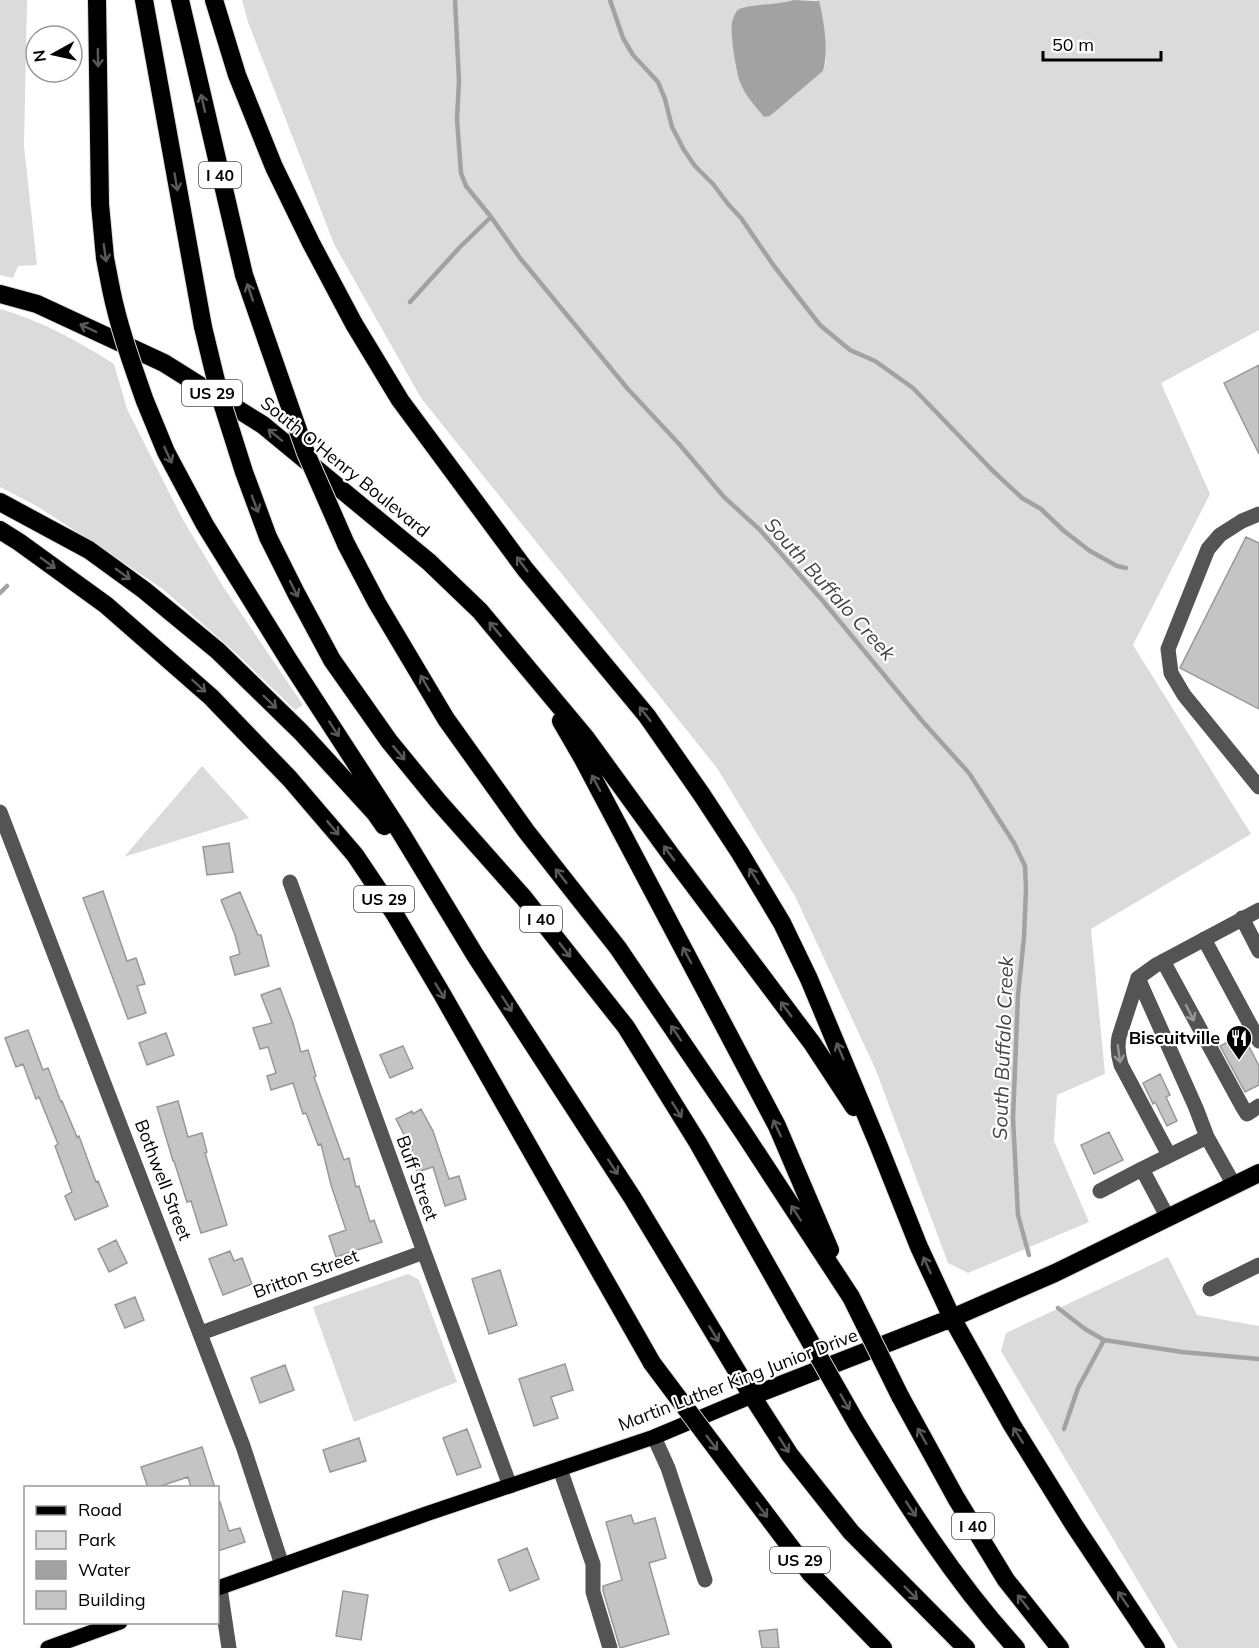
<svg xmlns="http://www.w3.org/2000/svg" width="1259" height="1648" font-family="Mulish,sans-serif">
	<rect width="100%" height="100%" fill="#fff"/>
	<path fill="#dbdbdb" d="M0 0H27L24 146 37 265 18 266 13 278 0 275Z
		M242 0H793L783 3 747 7 734 16 732 23 735 54 740 82 764 117 770 116 823 71 826 61 822 14 817 0H1259V330L1161 383 1210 494 1133 645 1251 834 1091 929 1105 1074 1057 1095 1054 1141 1089 1222 968 1273 948 1263 875 1068 795 896 717 768 421 398 334 244 248 22Z
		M0 309C42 321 78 341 114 364L127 409 182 518 224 588 303 705 295 710 238 655 164 590 102 548 35 505 0 487Z
		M202 766 249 818 124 857Z
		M1168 1257 1197 1315 1259 1326V1648H1178L1001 1351 1006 1333Z
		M408 1274 419 1280 457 1382 354 1422 313 1307Z"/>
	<path fill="#a2a2a2" d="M793 0 819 1C824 20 829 52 823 71L770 116 764 117C755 106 745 95 740 82 736 71 730 34 732 22 733 19 735 12 738 10 746 4 780 5 793 0Z"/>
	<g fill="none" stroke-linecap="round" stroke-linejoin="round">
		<path stroke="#a2a2a2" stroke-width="4.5" d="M455 0 459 81 457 119 461 173 466 186 491 217 520 258 627 388 680 445 724 497 759 529 822 600 923 722 969 773 1014 843 1025 866 1026 889 1024 937 1018 995 1013 1118 1018 1215 1029 1255
			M610 0 623 38 633 55 658 82 665 99 672 127 684 150 695 166 713 184 728 204 741 218 774 266 820 325 850 350 875 361 913 388 992 470 1022 498 1041 509 1064 531 1090 551 1117 566 1126 568
			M410 302 460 247 491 217
			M0 593 7 586
			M1058 1308 1085 1329 1104 1340 1182 1352 1259 1359
			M1064 1429 1078 1388 1104 1340"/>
	</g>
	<path fill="#c4c4c4" stroke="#989898" stroke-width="1.5" d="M1259 365V454L1224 383Z
		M1246 537 1259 543V709L1180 668Z
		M229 843 233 872 207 875 203 847Z
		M103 891 127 961 136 958 145 984 137 986 146 1013 128 1019 83 898Z
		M240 892 258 935H261L269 966 235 975 230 957 240 954 235 935 221 900Z
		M280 988 293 1023 301 1052 308 1050 316 1076 314 1077 344 1160 349 1158 356 1187 359 1186 370 1222 374 1220 382 1242 336 1257 329 1236 346 1230 331 1185 321 1144 318 1145 306 1113 303 1114 293 1083 271 1090 267 1076 276 1073 268 1047 260 1049 253 1028 272 1023 261 995Z
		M28 1030 43 1070 48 1068 61 1102 62 1101 77 1137 79 1136 96 1182 98 1181 108 1206 75 1220 65 1196 72 1192 55 1146 58 1144 39 1097 36 1099 23 1064 16 1067 5 1038Z
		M166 1033 174 1055 147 1065 139 1043Z
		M1241 1035 1243 1040 1245 1039 1259 1066V1085L1245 1092 1220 1046Z
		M403 1046 413 1068 390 1078 380 1055Z
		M1160 1074 1170 1095 1166 1097 1177 1121 1167 1126 1155 1102 1153 1104 1143 1083Z
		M178 1101 188 1137 202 1133 207 1152 205 1153 227 1225 201 1233 191 1201 187 1202 174 1161H173L157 1107Z
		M421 1109 433 1131 449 1179 459 1176 466 1199 445 1206 433 1167 417 1172 409 1151 412 1150 396 1119 412 1111 413 1114Z
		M1109 1132 1123 1160 1094 1174 1081 1145Z
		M116 1240 127 1263 109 1272 98 1249Z
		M230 1251 234 1261 242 1258 252 1284 223 1295 209 1259Z
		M500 1270 517 1325 489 1334 472 1279Z
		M135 1297 144 1320 125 1328 115 1305Z
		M565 1364 573 1390 551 1397 558 1418 534 1426 519 1379Z
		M285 1365 294 1390 260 1403 251 1378Z
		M467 1429 481 1467 457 1475 443 1438Z
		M359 1438 366 1461 330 1472 323 1450Z
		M202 1447 215 1488H191L188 1477 155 1488H148L141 1467Z
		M220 1502 229 1531 240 1528 245 1542 218 1551V1503Z
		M631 1515 634 1524 655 1518 666 1558 649 1563 669 1634 620 1648 603 1591V1586L622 1580 606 1522Z
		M527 1548 539 1579 510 1591 498 1560Z
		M343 1591 368 1595 361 1640 336 1636Z
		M777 1629 779 1648H762L759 1631Z"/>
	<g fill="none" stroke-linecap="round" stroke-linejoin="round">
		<g stroke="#dbdbdb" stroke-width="17">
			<path id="major" d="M218 1588 426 1514 654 1437 752 1396
				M48 1648 120 1622"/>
		</g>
		<g stroke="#dbdbdb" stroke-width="20">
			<path id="highway" d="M97 0 100 204 105 258 111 289
				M144 0 203 327
				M180 0 244 275 269 347
				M214 0 237 75 274 167 311 243 354 324 400 400 525 569 647 716 702 795 740 853 782 923 809 979 878 1144 919 1247 952 1318 1012 1425 1074 1525 1156 1648
				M0 294 37 304 164 363 263 425 429 562 480 611 586 738 671 855 812 1043 854 1107
				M145 401 166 452 205 525 288 659 401 833 475 955 632 1197 752 1396 790 1455 851 1532 966 1648
				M0 502 89 550 144 590 218 651 301 732 375 813 384 826
				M0 530 19 542 106 605 211 697 290 779 355 855 394 913 442 994 652 1363
				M268 537 296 593 332 660 389 741 438 801 524 898 626 1027 698 1143 795 1315
				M346 544 377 603 446 719 526 831 618 948 743 1132 851 1297
				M561 721 583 759 777 1126 830 1250
				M752 1396 952 1318 1055 1273 1259 1173
				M900 1396 956 1498 1006 1580 1060 1648
				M857 1424C905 1502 954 1580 1016 1648
				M727 1463 811 1574 883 1648"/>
		</g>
		<path stroke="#545454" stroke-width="15" d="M1259 514 1242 521 1220 535 1208 549 1168 649 1171 673 1184 695 1259 787
			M0 812 243 1446 282 1565
			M290 882 424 1252 510 1486
			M1242 918 1259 951
			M1204 939 1259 1041
			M1163 961 1242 1106 1247 1114 1259 1106
			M1138 978 1119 1037C1117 1047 1118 1055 1121 1065L1169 1155
			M1234 1185 1207 1137 1196 1108 1138 978 1156 965 1259 910
			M1100 1191 1142 1169
			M1168 1218 1142 1169 1207 1137
			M1210 1289 1259 1265
			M201 1333 424 1252
			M654 1437 668 1468 705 1580
			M560 1469 593 1564V1592L610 1648
			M220 1588 229 1648"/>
		<use href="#major" stroke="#000" stroke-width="15"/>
		<use href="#highway" stroke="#000" stroke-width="18"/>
		<g stroke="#dbdbdb" stroke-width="20" stroke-linecap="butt">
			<path id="highway-bridge" d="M111 289C119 328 132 364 145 401
				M203 327 219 393 244 472 268 537
				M269 347 306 453 346 544
				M851 1297 900 1396
				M795 1315 857 1424
				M652 1363 727 1463"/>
		</g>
		<use href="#highway-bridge" stroke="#000" stroke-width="18"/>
	</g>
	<defs><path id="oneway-shaft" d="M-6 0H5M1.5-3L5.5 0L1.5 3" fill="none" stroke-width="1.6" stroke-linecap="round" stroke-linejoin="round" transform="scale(1.5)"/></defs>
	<g stroke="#595959">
		<use href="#oneway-shaft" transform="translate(98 58) rotate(89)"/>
		<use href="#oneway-shaft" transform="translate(203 103) rotate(-103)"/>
		<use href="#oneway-shaft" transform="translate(176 182) rotate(80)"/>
		<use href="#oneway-shaft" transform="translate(105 253) rotate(82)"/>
		<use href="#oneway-shaft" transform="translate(250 292) rotate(-109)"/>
		<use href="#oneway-shaft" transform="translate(88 328) rotate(-155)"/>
		<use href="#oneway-shaft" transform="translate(275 435) rotate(-141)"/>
		<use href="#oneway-shaft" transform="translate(168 455) rotate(65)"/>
		<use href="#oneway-shaft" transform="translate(255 504) rotate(69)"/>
		<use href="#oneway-shaft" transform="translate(48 563) rotate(36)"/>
		<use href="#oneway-shaft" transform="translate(522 564) rotate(-127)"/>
		<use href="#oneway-shaft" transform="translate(123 574) rotate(36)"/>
		<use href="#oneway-shaft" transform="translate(294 589) rotate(63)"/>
		<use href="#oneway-shaft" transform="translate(495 629) rotate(-130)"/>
		<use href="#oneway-shaft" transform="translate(425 683) rotate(-120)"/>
		<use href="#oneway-shaft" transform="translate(199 686) rotate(42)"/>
		<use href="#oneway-shaft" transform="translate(270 702) rotate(44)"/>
		<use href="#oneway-shaft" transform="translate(645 714) rotate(-128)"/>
		<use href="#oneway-shaft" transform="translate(334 729) rotate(57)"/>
		<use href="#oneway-shaft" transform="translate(399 753) rotate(50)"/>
		<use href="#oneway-shaft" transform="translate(596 783) rotate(-118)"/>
		<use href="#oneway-shaft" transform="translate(333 828) rotate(50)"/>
		<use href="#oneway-shaft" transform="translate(669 853) rotate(-126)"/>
		<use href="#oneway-shaft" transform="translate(561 876) rotate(-128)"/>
		<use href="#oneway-shaft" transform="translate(754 876) rotate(-121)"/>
		<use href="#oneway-shaft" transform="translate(565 950) rotate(52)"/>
		<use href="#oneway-shaft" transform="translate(687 955) rotate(-118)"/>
		<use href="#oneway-shaft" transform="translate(440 991) rotate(59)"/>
		<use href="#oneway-shaft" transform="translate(507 1004) rotate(57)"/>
		<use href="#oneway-shaft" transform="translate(786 1009) rotate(-127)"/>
		<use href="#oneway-shaft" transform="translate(676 1033) rotate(-124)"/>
		<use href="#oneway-shaft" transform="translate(840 1051) rotate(-113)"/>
		<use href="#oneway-shaft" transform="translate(677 1110) rotate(58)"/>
		<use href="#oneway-shaft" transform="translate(777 1128) rotate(-115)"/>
		<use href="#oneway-shaft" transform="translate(613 1167) rotate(57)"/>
		<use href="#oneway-shaft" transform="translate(796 1213) rotate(-123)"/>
		<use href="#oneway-shaft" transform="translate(927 1265) rotate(-114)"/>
		<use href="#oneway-shaft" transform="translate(714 1334) rotate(59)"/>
		<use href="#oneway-shaft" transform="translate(845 1402) rotate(60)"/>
		<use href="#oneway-shaft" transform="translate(1018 1435) rotate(-122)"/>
		<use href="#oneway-shaft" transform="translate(922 1436) rotate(-119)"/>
		<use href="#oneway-shaft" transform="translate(712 1443) rotate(53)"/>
		<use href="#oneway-shaft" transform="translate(784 1445) rotate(57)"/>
		<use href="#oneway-shaft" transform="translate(911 1509) rotate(56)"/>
		<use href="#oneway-shaft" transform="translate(762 1510) rotate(53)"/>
		<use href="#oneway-shaft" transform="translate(911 1593) rotate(45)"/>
		<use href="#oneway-shaft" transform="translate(1123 1599) rotate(-124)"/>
		<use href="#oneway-shaft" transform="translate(1023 1602) rotate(-128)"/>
	</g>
	<g stroke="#989898">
		<use href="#oneway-shaft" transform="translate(1190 1013) rotate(63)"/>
		<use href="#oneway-shaft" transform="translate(1119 1054) rotate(82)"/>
	</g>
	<defs>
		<g id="restaurant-pin" transform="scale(1.35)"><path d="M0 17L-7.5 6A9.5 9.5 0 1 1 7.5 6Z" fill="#000" stroke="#fff"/><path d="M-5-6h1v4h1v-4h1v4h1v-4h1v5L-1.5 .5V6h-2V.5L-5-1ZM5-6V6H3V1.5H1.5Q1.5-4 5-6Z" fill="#fff"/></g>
	</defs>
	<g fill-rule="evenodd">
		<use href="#restaurant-pin" x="1239" y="1038"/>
	</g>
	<g text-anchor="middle" stroke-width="4.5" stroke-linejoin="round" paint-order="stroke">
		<g fill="#fff" stroke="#4c4c4c" stroke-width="1.5">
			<rect x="199" y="162" width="42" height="26" rx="4.5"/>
			<rect x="182" y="380" width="60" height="26" rx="4.5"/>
			<rect x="354" y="886" width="60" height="26" rx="4.5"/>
			<rect x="520" y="906" width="42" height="26" rx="4.5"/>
			<rect x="952" y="1513" width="42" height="26" rx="4.5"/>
			<rect x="770" y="1547" width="60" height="26" rx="4.5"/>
		</g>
		<g font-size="16" font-weight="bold" fill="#000">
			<text x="220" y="181">I 40</text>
			<text x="212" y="399">US 29</text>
			<text x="384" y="905">US 29</text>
			<text x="541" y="925">I 40</text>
			<text x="973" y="1532">I 40</text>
			<text x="800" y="1566">US 29</text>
		</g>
		<g font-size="18" fill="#000" stroke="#fff">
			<text transform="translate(345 467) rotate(39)" y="6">South O'Henry Boulevard</text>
			<text transform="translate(417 1178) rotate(70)" y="6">Buff Street</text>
			<text transform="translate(163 1180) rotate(69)" y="6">Bothwell Street</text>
			<text transform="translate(306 1274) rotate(-20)" y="6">Britton Street</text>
			<text transform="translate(738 1380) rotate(-21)" y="6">Martin Luther King Junior Drive</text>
		</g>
		<g font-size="18" font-weight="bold" fill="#000" stroke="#fff" text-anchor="end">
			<text x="1220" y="1044">Biscuitville</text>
		</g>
		<g font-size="20" font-style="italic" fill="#434343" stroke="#fff">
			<text transform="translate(830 589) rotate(48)" y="7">South Buffalo Creek</text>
			<text transform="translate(1003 1048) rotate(-88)" y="7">South Buffalo Creek</text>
		</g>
	</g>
	<rect x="24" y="1486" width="195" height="138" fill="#ffffff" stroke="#999999" stroke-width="1.5"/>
	<rect x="36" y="1506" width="30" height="9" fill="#000000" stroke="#999999" stroke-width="1.5"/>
	<text x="78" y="1516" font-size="18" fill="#000000">Road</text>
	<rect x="36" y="1531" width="30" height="18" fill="#dbdbdb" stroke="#999999" stroke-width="1.5"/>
	<text x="78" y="1546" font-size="18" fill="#000000">Park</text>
	<rect x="36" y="1561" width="30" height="18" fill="#a2a2a2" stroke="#999999" stroke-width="1.5"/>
	<text x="78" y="1576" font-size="18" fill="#000000">Water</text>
	<rect x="36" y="1591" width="30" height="18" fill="#c4c4c4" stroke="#999999" stroke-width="1.5"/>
	<text x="78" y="1606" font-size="18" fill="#000000">Building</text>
	<g transform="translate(54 54) rotate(262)"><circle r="28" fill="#ffffff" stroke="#999999" stroke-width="1.5"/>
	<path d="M0-4.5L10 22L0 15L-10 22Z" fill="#000000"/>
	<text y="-9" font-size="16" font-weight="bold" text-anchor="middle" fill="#000000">N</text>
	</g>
	<path d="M1043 51v9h118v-9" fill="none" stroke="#000000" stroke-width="3"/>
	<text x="1052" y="51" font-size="18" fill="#000000" stroke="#ffffff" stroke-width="4.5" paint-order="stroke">50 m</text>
</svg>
